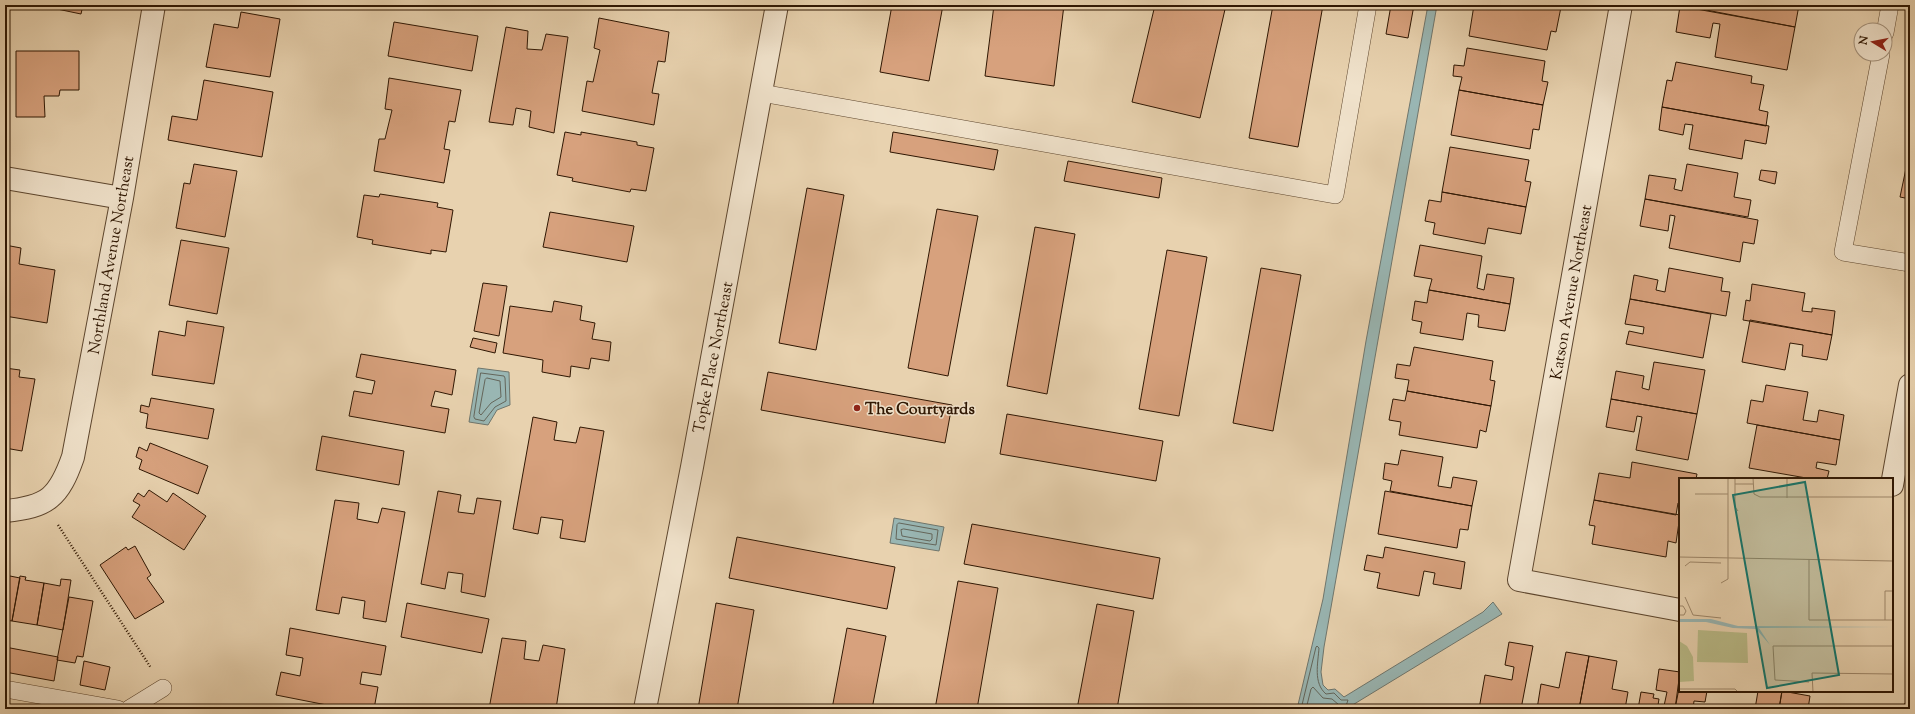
<svg xmlns="http://www.w3.org/2000/svg" width="1915" height="714" font-family="'Sorts Mill Goudy',serif">
	<rect width="100%" height="100%" fill="#e8d2af"/>
	<filter id="stains"><feTurbulence type="fractalNoise" baseFrequency=".005" numOctaves="4"/><feColorMatrix values="0 0 0 0 .2 0 0 0 0 .09 0 0 0 0 .02 0 0 0 .5 -.17"/></filter>
	<radialGradient id="worn" r=".72"><stop offset=".6" stop-color="#630" stop-opacity="0"/><stop offset="1" stop-color="#630" stop-opacity=".3"/></radialGradient>
	<path fill="#99b6b3" stroke="#6f766d" d="M1428 5H1437L1324 647 1321 672 1323 685 1328 690 1335 689 1344 697 1483 612 1493 602 1502 614 1346 709H1297L1323 599 1366 341Z
		M478 368 509 372 510 405 497 410 488 425 469 422Z
		M894 518 944 527 939 551 890 543Z"/>
	<g fill="none" stroke-linecap="round" stroke-linejoin="round">
		<path stroke="#64665b" stroke-width="1" d="M481 373 504 376 505 378 506 401 495 407 484 421 475 419 474 417Z
			M487 378 500 381 501 397 491 403 481 415 479 413 485 380Z
			M899 523 938 530 936 545 896 539 897 525Z
			M904 529 932 534V539L930 541 902 536 901 530Z
			M1301 709 1316 647 1317 646 1319 648C1318 663 1313 683 1326 694L1334 693 1341 700H1348L1345 709
			M1306 709 1311 689 1313 687 1323 698 1332 699 1339 705 1340 709"/>
	</g>
	<path fill="#d7a17d" stroke="#2f1703" d="M38 5H83L81 14Z
		M892 5H943L929 81 880 72Z
		M994 5H1064L1054 86 985 76Z
		M1155 5H1226L1200 118 1132 102Z
		M1273 5H1323L1298 147 1249 138Z
		M1391 5H1414L1408 38 1386 34Z
		M1474 5H1548L1561 7 1556 32 1551 31 1547 50 1469 36Z
		M1552 5H1565V7Z
		M1680 5H1799L1795 27Z
		M1680 6 1795 27 1787 70 1715 57 1720 24 1713 23 1710 38 1676 32Z
		M241 12 280 19 270 77 206 67 214 24 238 28Z
		M599 18 669 32 665 62 658 61 652 93 659 94 654 125 582 111 587 81 593 82 600 50 594 48Z
		M394 22 478 36 472 71 388 56Z
		M506 27 528 31 527 49 542 50 546 34 568 37 554 133 529 127 531 111 516 108 513 125 489 122Z
		M1467 48 1545 61 1542 81 1548 82 1543 105 1459 90 1462 77 1453 76 1454 65 1464 66Z
		M16 51H79V90H60L59 96H44L45 117H16Z
		M1676 62 1752 76 1751 83 1764 85 1759 110 1768 112 1766 126 1662 107 1667 80 1672 81Z
		M389 78 461 90 455 122 449 121 444 149 450 150 444 183 374 171 379 139H385L392 110 385 109Z
		M204 80 273 92 262 157 168 140 172 116 197 120Z
		M1459 90 1543 105 1539 130 1533 129 1530 149 1451 135Z
		M1662 107 1769 126 1766 144 1745 140 1742 159 1689 149 1693 125 1685 124 1683 135 1659 130Z
		M565 132 581 135V132L637 142V145L654 148 646 191 631 189 630 192 572 181 573 178 557 175Z
		M893 132 998 150 994 170 890 152Z
		M1450 147 1529 160 1525 181 1531 182 1526 207 1442 192Z
		M1909 154H1910V199L1900 197Z
		M1068 161 1162 178 1159 198 1064 181Z
		M194 164 237 171 225 237 176 228 184 183 190 184Z
		M1687 164 1738 173 1734 197 1751 200 1748 217 1645 199 1649 175 1676 179 1674 189 1682 191Z
		M1761 170 1777 172 1775 184 1759 180Z
		M807 188 844 195 816 350 779 343Z
		M1442 192 1526 207 1521 234 1488 228 1485 244 1433 234 1435 223 1425 221 1429 200 1441 202Z
		M380 194 438 203 437 207 453 210 446 252 431 250V254L372 244 373 240 357 237 364 195 379 197Z
		M1645 199 1758 220 1754 244 1743 242 1740 262 1669 248 1675 216 1670 215 1668 231 1640 226Z
		M937 209 978 216 948 376 908 368Z
		M550 212 634 226 627 262 543 247Z
		M1035 227 1075 234 1047 394 1007 386Z
		M181 240 229 248 217 314 169 305Z
		M5 245 21 248 19 264 55 270 47 323 5 316Z
		M1420 245 1482 256 1477 288 1484 290 1487 274 1514 278 1510 304 1429 290 1432 279 1414 276Z
		M1167 250 1207 257 1179 416 1139 409Z
		M1261 268 1301 275 1273 431 1233 423Z
		M1669 268 1723 278 1721 291 1730 292 1726 316 1630 299 1634 275 1658 280 1656 290 1665 292Z
		M483 283 507 286 499 336 474 331Z
		M1752 284 1805 293 1802 311 1812 312V308L1835 311 1832 335 1743 320 1746 300 1750 301Z
		M1429 290 1510 304 1505 331 1478 327 1479 315 1467 313 1463 340 1420 333 1422 322 1412 320 1415 301 1427 303Z
		M1630 299 1711 314 1703 358 1626 344 1629 331 1643 334 1644 327 1625 324Z
		M554 301 582 306 580 320 595 323 592 339 611 342 609 361 591 358 589 369 571 366 570 377 542 372 543 360 503 353 510 306 552 312Z
		M1750 320 1832 335 1827 360 1802 356 1803 345 1790 343 1785 370 1742 362Z
		M187 321 224 327 214 384 152 375 159 331 185 336Z
		M473 338 497 343 495 353 470 347Z
		M1414 347 1493 361 1490 380 1495 381 1491 406 1407 391 1409 380 1395 378 1397 364 1410 366Z
		M361 354 456 370 452 395 435 391 431 406 449 409 445 433 349 416 354 391 372 394 375 381 356 377Z
		M1654 362 1705 370 1697 414 1611 399 1616 371 1644 376 1642 388 1649 390Z
		M5 368 20 370 19 377 35 379 22 451 5 448Z
		M768 372 952 405 945 443 761 410Z
		M1766 385 1808 392 1803 420 1817 422 1819 410 1844 415 1840 440 1747 423 1751 400 1763 402Z
		M1407 391 1491 406 1486 432 1480 430 1477 448 1399 435 1401 422 1389 420 1393 399 1405 401Z
		M151 398 214 409 208 439 146 428 148 414 140 412 141 405 149 407Z
		M1611 399 1697 414 1688 460 1636 450 1642 417 1637 416 1634 432 1606 427Z
		M1007 414 1163 441 1156 481 1000 454Z
		M533 417 557 422 554 440 576 443 580 427 604 431 585 542 560 538 563 520 541 517 538 534 513 529Z
		M1757 425 1840 440 1836 465 1817 462 1816 468 1829 471 1827 479H1812L1749 468Z
		M322 436 404 451 399 485 316 470Z
		M150 443 208 466 198 494 139 469 142 460 136 457 139 447 147 451Z
		M1401 450 1443 457 1438 486 1451 488 1453 477 1477 481 1472 506 1390 491 1392 481 1383 479 1385 463 1398 465Z
		M1632 462 1697 474 1696 479H1680V504L1678 503 1676 515 1594 500 1599 473 1630 478Z
		M149 490 167 502 173 493 206 516 184 550 132 517 140 505 133 501 138 493 144 497Z
		M438 491 461 495 458 512 474 514 477 498 501 501 485 597 461 592 463 574 448 572 445 589 421 584Z
		M1385 491 1472 506 1468 530 1460 529 1457 548 1378 534Z
		M335 500 359 503 357 519 378 523 382 508 405 512 386 622 363 618 365 601 342 597 339 614 316 610Z
		M1594 500 1680 515 1676 543 1668 541 1666 557 1592 544 1595 526 1589 525Z
		M972 524 1160 558 1153 599 964 564Z
		M737 537 895 567 887 609 729 578Z
		M135 546 151 575 147 578 164 602 135 619 100 565 126 547 128 550Z
		M1385 547 1465 562 1461 589 1433 584 1435 573 1424 571 1419 596 1377 588 1380 573 1364 570 1367 555 1383 558Z
		M5 575 20 578 12 621 5 620Z
		M20 576 26 577 25 580 44 583 37 625 12 621Z
		M61 579 71 580 63 630 37 625 44 583 60 586Z
		M958 581 998 588 977 709H935Z
		M69 597 93 601 83 657 77 656 75 663 57 660Z
		M407 603 489 619 482 653 401 637Z
		M716 603 754 610 737 709H698Z
		M1097 604 1134 611 1117 709H1077Z
		M290 628 386 646 381 675 362 672 360 684 378 687 374 709H347L276 695 281 672 300 676 303 658 286 655Z
		M847 628 886 636 872 709H832Z
		M502 638 526 641 524 659 539 661 543 645 565 649 556 709H489Z
		M1509 642 1533 646 1521 709H1479L1485 675 1512 680 1514 667 1505 665Z
		M5 647 58 657 54 681 5 672Z
		M1566 652 1589 656 1579 709H1537L1541 684 1559 688Z
		M1589 656 1617 661 1612 689 1628 692 1625 709H1579Z
		M84 661 110 667 105 690 80 685Z
		M1659 669 1680 672 1675 709H1638L1641 692 1654 694 1653 698 1659 699 1658 705 1664 706 1667 692 1656 690Z
		M1680 683V691H1707L1705 702 1694 701 1693 709H1675Z
		M1758 691H1782L1779 709H1755Z
		M1782 691 1810 696 1808 709H1779Z
		M1910 700V709H1905L1903 705Z
		M1903 705 1905 709H1895Z"/>
	<g fill="none" stroke-linecap="round" stroke-linejoin="round">
		<g stroke="#5d462e" stroke-width="18">
			<path id="service" d="M1885 33 1890 5
				M1881 54 1843 252 1910 263
				M762 93 1335 195 1368 5
				M5 689 118 709
				M129 709 163 688"/>
		</g>
		<g stroke="#5d462e" stroke-width="24">
			<path id="minor" d="M1621 5 1519 580 1680 610
				M5 178 122 198
				M1892 485 1910 385
				M5 511C48 507 59 497 73 457L122 198 154 5
				M645 709 692 467 777 5"/>
		</g>
		<path stroke="#2f1703" stroke-width="2.5" stroke-dasharray="1 2" stroke-linecap="butt" d="M58 525 151 668"/>
		<use href="#service" stroke="#f0e2cb" stroke-width="17"/>
		<use href="#minor" stroke="#f0e2cb" stroke-width="22"/>
	</g>
	<circle fill="#8f2418" stroke="#f0e2cb" stroke-width="1.5" cx="857" cy="408" r="4"/>
	<g text-anchor="middle" stroke-width="3" stroke-linejoin="round" paint-order="stroke">
		<g font-size="16" fill="#2f1703" stroke="#f0e2cb">
			<text transform="translate(110 255) rotate(-80)" y="6">Northland Avenue Northeast</text>
			<text transform="translate(1570 292) rotate(-80)" y="6">Katson Avenue Northeast</text>
			<text transform="translate(712 357) rotate(-79)" y="6">Topke Place Northeast</text>
		</g>
		<g font-size="16" font-weight="bold" fill="#2f1703" stroke="#f0e2cb" text-anchor="start">
			<text x="865" y="414">The Courtyards</text>
		</g>
	</g>
	<g transform="translate(1679 478)">
		<rect width="214" height="214" fill="#e8d2af"/>
		<path d="M19 152 68 155 69 185 18 184ZM0 163 8 168 14 179 15 203 0 204Z" fill="#b9bb88"/>
		<path d="M0 141H32L59 148 213 149 80 150 91 167 77 151 54 150 27 144H0Z" fill="#99b6b3"/>
		<path fill="none" stroke="#9e876a" stroke-width="1" d="M56 0V29L59 33M74 0 75 16 81 19H214M108 0V20M56 6H74M16 16H49M0 79 214 83M130 82V142H206M6 88 11 84 42 85M42 105 49 101V0M214 113H206V142H214M6 119 14 137 42 140M0 128H4L7 133 5 137H0M130 204 96 202 94 168H214M0 211H56L59 214M134 214 133 195 214 196"/>
		<path fill="#0f766e" fill-opacity="0.15" stroke="#0f766e" stroke-width="2" d="M126 4 160 197 88 210 54 17Z"/>
		<rect width="214" height="214" fill="none" stroke="#2f1703" stroke-width="2"/>
	</g>
	<rect width="1915" height="714" fill="none" stroke="#e8d2af" stroke-width="20"/>
	<rect x="6" y="6" width="1903" height="702" fill="none" stroke="#2f1703" stroke-width="2"/>
	<rect x="10" y="10" width="1895" height="694" fill="none" stroke="#2f1703"/>
	<g transform="translate(1873 42) rotate(280)"><circle r="19" fill="#f0e2cb" stroke="#a3917b"/>
	<path d="M0-3L7 15L0 10L-7 15Z" fill="#8f2418"/>
	<text y="-6" font-size="11" font-weight="bold" text-anchor="middle" fill="#2f1703">N</text>
	</g>
	<rect width="100%" height="100%" filter="url(#stains)"/>
	<rect width="100%" height="100%" fill="url(#worn)"/>
</svg>
